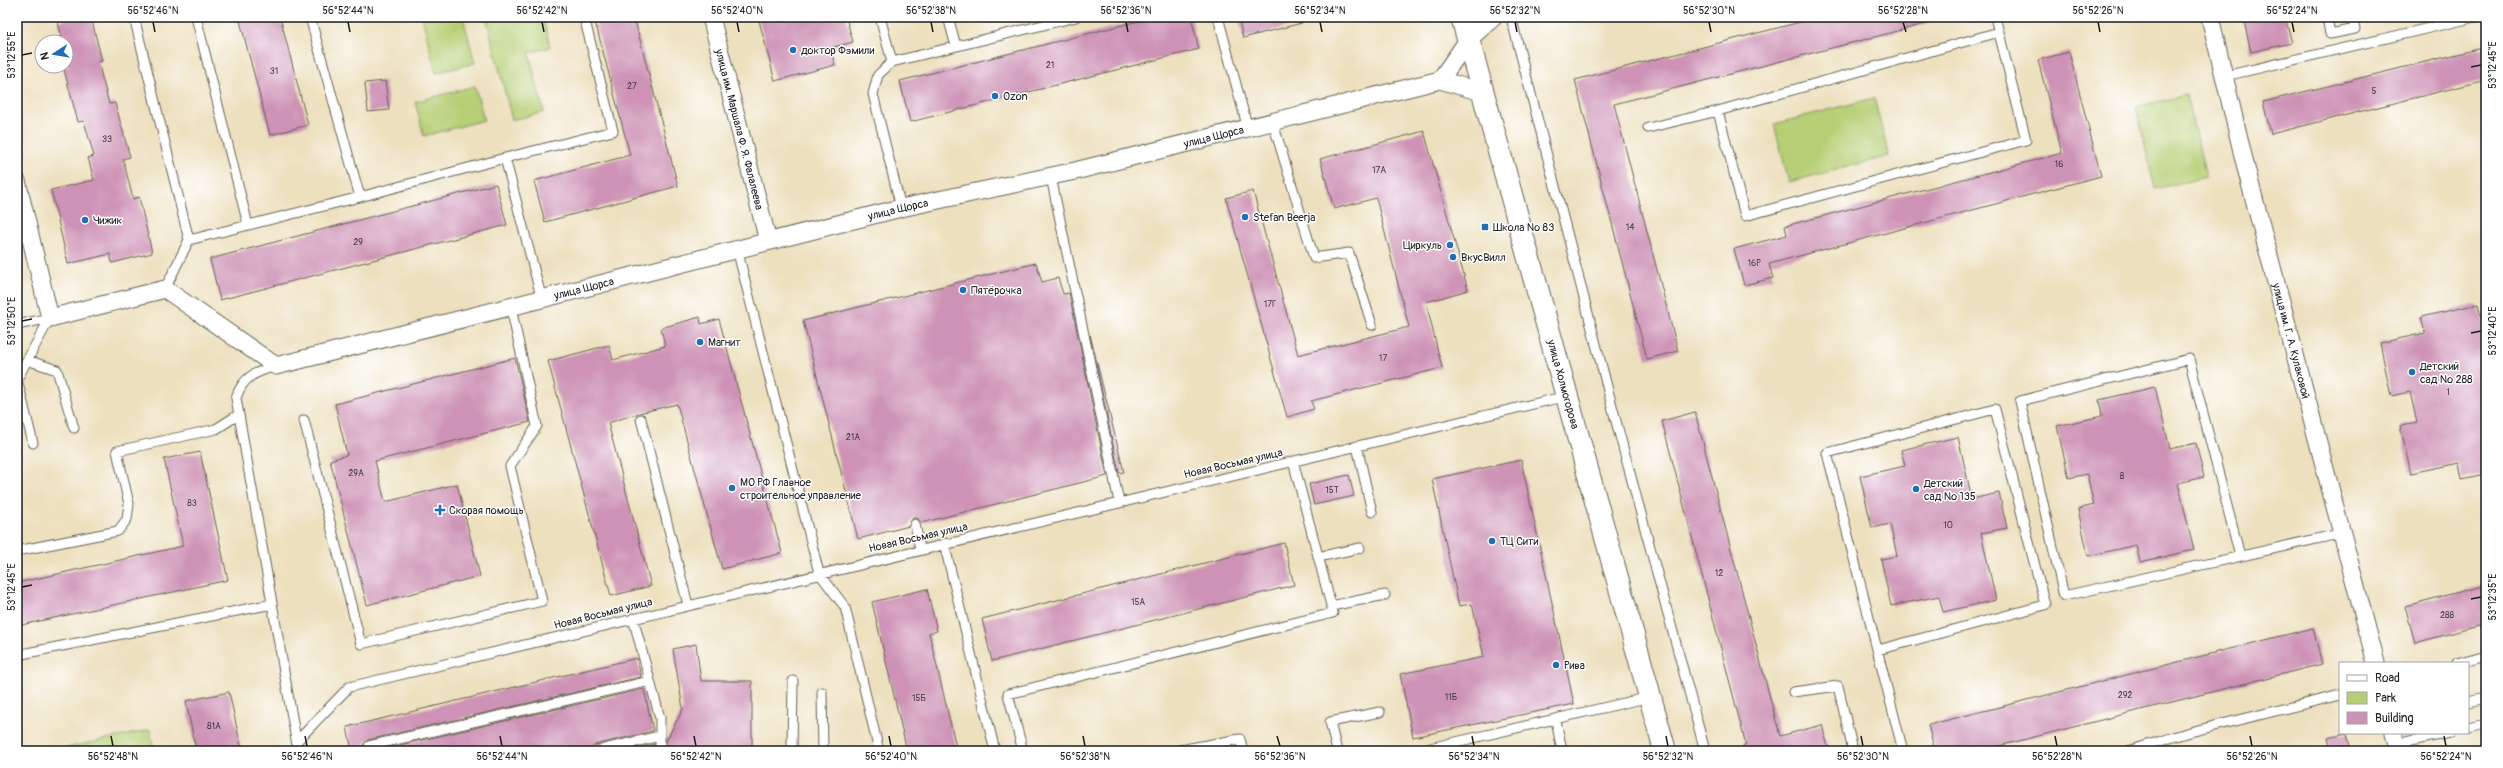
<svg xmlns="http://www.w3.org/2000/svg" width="2503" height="768" font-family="Pangolin,sans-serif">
	<rect width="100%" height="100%" fill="#fff"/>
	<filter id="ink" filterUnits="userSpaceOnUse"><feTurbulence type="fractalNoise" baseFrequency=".025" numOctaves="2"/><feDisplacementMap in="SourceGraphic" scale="8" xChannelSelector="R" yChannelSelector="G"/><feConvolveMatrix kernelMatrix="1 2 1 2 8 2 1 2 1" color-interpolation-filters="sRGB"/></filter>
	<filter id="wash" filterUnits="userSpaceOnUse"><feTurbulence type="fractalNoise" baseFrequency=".012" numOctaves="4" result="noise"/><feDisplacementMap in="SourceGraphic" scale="16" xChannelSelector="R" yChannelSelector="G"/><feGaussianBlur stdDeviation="0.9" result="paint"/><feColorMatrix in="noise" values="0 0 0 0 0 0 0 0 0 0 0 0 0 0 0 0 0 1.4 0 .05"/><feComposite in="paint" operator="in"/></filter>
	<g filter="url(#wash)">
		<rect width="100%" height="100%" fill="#ede0be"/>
		<path fill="#b6cf74" stroke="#697648" d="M422 17H463L475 63 436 73Z
			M486 17H543L550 47 529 53 544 112 512 120Z
			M475 86 484 120 424 136 415 102Z
			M2186 95 2206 177 2155 189 2136 107Z
			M1874 98 1889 156 1789 182 1774 124Z
			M150 730 154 751H52Z"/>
		<g id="blocks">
			<path fill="#cd92b5" d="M64 17H91L102 61 98 62 109 104 115 103 130 157 123 159 133 199 139 197 152 253 112 263 110 254 68 264 51 190 94 180 88 158 94 156 84 121 78 122 63 66H69L66 42H63L58 22 65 20Z
				M239 17H280L308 125 270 135Z
				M594 17H634L678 186 545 222 534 181 630 155Z
				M758 17H846L853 42 830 48 835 65 775 81Z
				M1154 17H1191L1199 49 910 122 900 81Z
				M1238 17H1301L1302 23 1243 38Z
				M1820 17H1929V23L1614 104 1678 351 1647 359 1575 80Z
				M2243 17H2285L2292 43 2251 52Z
				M2486 47V80L2271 134 2263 102Z
				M2069 52 2101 176 1769 264 1773 278 1744 285 1734 249 1787 235 1785 226 2062 153 2038 60Z
				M385 81 389 110 368 112 365 83Z
				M1424 131 1468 290 1426 302 1442 368 1311 401 1314 409 1287 417 1226 198 1253 191 1298 355 1409 327 1376 198 1334 209 1320 159Z
				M496 184 507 225 220 300 210 259Z
				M1036 263 1042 282 1058 278 1063 294 1069 293 1107 476 921 523 917 518H913L909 526 858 539 803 321Z
				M2478 304 2486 339V474L2462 479 2459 463 2411 473 2400 426 2417 423 2410 392 2391 396 2380 343 2425 333 2421 317Z
				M700 317 701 324 719 319 782 553 722 569 677 404 639 413 608 423 651 586 611 596 548 361 609 345 613 360 665 346 661 328Z
				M1090 335 1124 472 1119 473Z
				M515 358 530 422 375 461 385 502 457 484 480 576 367 605 330 460 347 455 335 404Z
				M2155 387 2170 449 2196 443 2204 477 2178 483 2194 550 2140 562 2136 545 2088 556 2078 509 2094 505 2087 474 2069 478 2057 426 2102 416 2099 400Z
				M1695 412 1780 736 1822 725 1829 751H1744L1743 745H1746L1662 421Z
				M1958 437 1972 499 1999 493 2007 528 1981 533 1996 600 1943 612 1939 596 1891 606 1881 559 1897 556 1890 524 1872 528 1860 476 1905 466 1901 450Z
				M200 452 228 580 17 626V583L183 546 164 459Z
				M1521 460 1574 704 1413 737 1400 674 1484 657 1472 604 1459 606 1432 479Z
				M1349 475 1354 496 1314 505 1309 484Z
				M1284 543 1294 585 992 661 982 619Z
				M2486 585V624L2415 643 2405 606Z
				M927 589 937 631 929 633 957 751H907L872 602Z
				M2313 628 2322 664 1979 751H1935L1928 725Z
				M696 644 701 681H752V751H666V741L683 709 673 649Z
				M637 658 641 677 368 740 363 745 366 751H352L347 727Z
				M644 689 653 731 595 745 590 751H374Z
				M229 692 242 751H196L186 701Z
				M2347 733 2351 751H2331L2328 737Z
				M654 744V751H622Z"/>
		</g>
	</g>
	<g filter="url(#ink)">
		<use href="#blocks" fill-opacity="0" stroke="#656155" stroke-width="1"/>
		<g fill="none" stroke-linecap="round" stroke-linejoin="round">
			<g stroke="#656155" stroke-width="11">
				<path id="service" d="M136 17H134L189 240 165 289
					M196 17 248 225
					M310 17 360 197
					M880 17 892 62
					M948 17 956 46
					M1218 17 1248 129
					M1511 17 1617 425 1705 751
					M2327 17 2330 34 2355 29 2352 17
					M2225 76 2476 17
					M1718 111 1745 216 2026 140 1995 17
					M1273 123 1314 258 1349 253 1372 325
					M1648 128 1718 111 1999 32
					M1051 177 1119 502
					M901 208 873 94 878 75 892 62 1076 17
					M189 240 360 197 505 158
					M737 249 819 573 845 607 879 751
					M542 300 505 158 613 131 584 17
					M17 325 50 318
					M27 360 57 370 74 428
					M276 366C256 372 243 376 236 398L298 751
					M641 419 688 605
					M304 420 361 644 542 601 510 466 537 426 511 308
					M33 443 17 379 50 318
					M1357 446 1372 512
					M915 524 920 549
					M944 543 995 751
					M17 551 118 531 127 519 129 504 117 451 216 429 238 415
					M2240 556 2189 359 2020 401 2064 596 2343 533
					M1318 557 1360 548
					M1331 606 1385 595
					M633 618 660 718V751
					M1878 650 2045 605 1995 409 1827 453 1903 751
					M17 655 272 604
					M2457 663 2486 655
					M822 692 823 751
					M1793 692 1838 686 1853 751
					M2468 702 2486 698
					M1556 720 1562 751
					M2468 728 2486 724
					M297 741 349 687 1567 396
					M2397 744 2449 733
					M369 746 650 681
					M596 751 660 736
					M792 751 793 681
					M1023 751 1008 694 1333 613 1293 461
					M1174 751 1240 739 1243 751
					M1337 751 1330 722 1380 712
					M1417 751 1650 697
					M2128 751 2190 732 2340 695"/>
			</g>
			<g stroke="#656155" stroke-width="19">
				<g id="minor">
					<path id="s1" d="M711 17 768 241"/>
					<path id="s2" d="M2210 17 2246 168 2376 663"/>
					<path d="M1440 80 1481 92"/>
					<path id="s3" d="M17 181 50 318 165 289 276 366 901 208 1075 171 1440 80 1468 40 1494 17"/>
					<path d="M2394 733 2399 751"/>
				</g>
			</g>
			<g stroke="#656155" stroke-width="24">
				<g id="secondary">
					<path id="s4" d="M1462 17 1665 751"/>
				</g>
			</g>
			<use href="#service" stroke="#fff" stroke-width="9"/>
			<use href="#minor" stroke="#fff" stroke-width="17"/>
			<use href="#secondary" stroke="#fff" stroke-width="22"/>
		</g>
	</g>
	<path fill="none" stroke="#1c1c1c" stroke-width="1.5" d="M153 22 155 32M348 22 350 32M542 22 544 32M737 22 739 32M931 22 933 32M1126 22 1128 32M1320 22 1322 32M1515 22 1517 32M1709 22 1711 32M1903 22 1906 32M2098 22 2100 32M2292 22 2294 32M22 55 32 53M2471 67 2481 65M22 321 32 319M2471 333 2481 331M22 587 32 585M2471 599 2481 597M111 736 113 746M305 736 307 746M500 736 502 746M694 736 696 746M889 736 891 746M1083 736 1085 746M1277 736 1280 746M1472 736 1474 746M1666 736 1668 746M1861 736 1863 746M2055 736 2057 746M2250 736 2252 746M2444 736 2446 746"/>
	<g fill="#1f6fb2" stroke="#fff" stroke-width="1.5">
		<circle cx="793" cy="50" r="4"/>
		<circle cx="995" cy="96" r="4"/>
		<circle cx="1245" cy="217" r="4"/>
		<circle cx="85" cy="220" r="4"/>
		<rect x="1481" y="223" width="8" height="8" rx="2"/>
		<circle cx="1450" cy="245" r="4"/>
		<circle cx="1453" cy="257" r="4"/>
		<circle cx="963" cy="290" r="4"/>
		<circle cx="700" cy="342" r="4"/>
		<circle cx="2412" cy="372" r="4"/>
		<circle cx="732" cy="488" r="4"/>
		<circle cx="1916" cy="489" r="4"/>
		<path d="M438 504h4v4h4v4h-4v4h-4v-4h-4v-4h4z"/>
		<circle cx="1492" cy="541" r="4"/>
		<circle cx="1556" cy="665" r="4"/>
	</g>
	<g text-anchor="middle" stroke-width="3" stroke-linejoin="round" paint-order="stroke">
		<g font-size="9" fill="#483a42">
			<text x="1050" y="68">21</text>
			<text x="274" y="74">31</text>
			<text x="632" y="89">27</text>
			<text x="2374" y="94">5</text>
			<text x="107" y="142">33</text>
			<text x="2059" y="167">16</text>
			<text x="1379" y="173">17А</text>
			<text x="1630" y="230">14</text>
			<text x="358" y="245">29</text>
			<text x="1754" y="266">16Р</text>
			<text x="1270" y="307">17Г</text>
			<text x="1383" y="361">17</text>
			<text x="2448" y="395">1</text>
			<text x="853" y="440">21А</text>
			<text x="356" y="476">29А</text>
			<text x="2122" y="479">8</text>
			<text x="1332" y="493">15Т</text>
			<text x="192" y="506">83</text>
			<text x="1948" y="528">10</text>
			<text x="1719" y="576">12</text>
			<text x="1138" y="605">15А</text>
			<text x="2447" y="618">288</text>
			<text x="2125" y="698">292</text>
			<text x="1451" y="700">11Б</text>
			<text x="919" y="701">15Б</text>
			<text x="214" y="729">81А</text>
		</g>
		<g font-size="11" fill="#1c1c1c" stroke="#fff" text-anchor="start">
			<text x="801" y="54">доктор Фэмили</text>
			<text x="1003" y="100">Ozon</text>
			<text x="1253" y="221">Stefan Beerja</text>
			<text x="93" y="224">Чижик</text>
			<text x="1493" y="231">Школа № 83</text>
			<text x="1442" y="249" text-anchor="end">Циркуль</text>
			<text x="1461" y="261">ВкусВилл</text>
			<text x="971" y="294">Пятёрочка</text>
			<text x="708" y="346">Магнит</text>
			<text x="2420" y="370">Детский<tspan x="2420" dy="13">сад № 288</tspan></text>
			<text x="740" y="486">МО РФ Главное<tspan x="740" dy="13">строительное управление</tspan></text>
			<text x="1924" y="487">Детский<tspan x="1924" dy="13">сад № 135</tspan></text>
			<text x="449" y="514">Скорая помощь</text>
			<text x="1500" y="545">ТЦ Сити</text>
			<text x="1564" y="669">Рива</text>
		</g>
		<g font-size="11" fill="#1c1c1c" stroke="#fff">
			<text dy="4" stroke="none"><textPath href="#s1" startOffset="116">улица им. Маршала Ф. Я. Фалалеева</textPath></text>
			<text dy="4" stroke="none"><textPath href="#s3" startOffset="1360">улица Щорса</textPath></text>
			<text dy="4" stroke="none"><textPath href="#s3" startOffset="1036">улица Щорса</textPath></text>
			<text dy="4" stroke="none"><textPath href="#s3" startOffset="712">улица Щорса</textPath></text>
			<text dy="4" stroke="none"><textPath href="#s2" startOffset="334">улица им. Г. А. Кулаковой</textPath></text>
			<text dy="4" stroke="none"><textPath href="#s4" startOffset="381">улица Холмогорова</textPath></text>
			<text transform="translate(1233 463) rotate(-13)" y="4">Новая Восьмая улица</text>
			<text transform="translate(918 537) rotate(-13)" y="4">Новая Восьмая улица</text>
			<text transform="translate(603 613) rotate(-14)" y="4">Новая Восьмая улица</text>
		</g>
	</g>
	<rect width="2503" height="768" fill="none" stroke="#fff" stroke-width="44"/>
	<rect x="2339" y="662" width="130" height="72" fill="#ffffff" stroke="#a4a4a4"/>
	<rect x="2347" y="675" width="20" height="6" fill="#ffffff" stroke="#a4a4a4"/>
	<text x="2375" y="682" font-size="12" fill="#1c1c1c">Road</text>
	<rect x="2347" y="692" width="20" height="12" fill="#b6cf74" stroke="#a4a4a4"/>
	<text x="2375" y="702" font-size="12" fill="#1c1c1c">Park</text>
	<rect x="2347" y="712" width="20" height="12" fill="#cd92b5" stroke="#a4a4a4"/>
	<text x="2375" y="722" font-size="12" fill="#1c1c1c">Building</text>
	<g transform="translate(54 54) rotate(258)"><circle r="19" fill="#ffffff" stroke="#a4a4a4"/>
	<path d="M0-3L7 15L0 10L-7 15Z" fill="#1f6fb2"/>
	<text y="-6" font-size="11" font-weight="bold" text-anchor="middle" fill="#1c1c1c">N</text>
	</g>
	<rect x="22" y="22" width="2459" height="724" fill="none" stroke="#1c1c1c" stroke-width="1.5"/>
	<g font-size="10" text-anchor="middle" fill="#1c1c1c">
		<text x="153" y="14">56°52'46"N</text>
		<text x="348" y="14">56°52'44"N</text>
		<text x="542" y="14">56°52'42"N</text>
		<text x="737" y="14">56°52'40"N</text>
		<text x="931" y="14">56°52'38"N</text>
		<text x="1126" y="14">56°52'36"N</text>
		<text x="1320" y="14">56°52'34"N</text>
		<text x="1515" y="14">56°52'32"N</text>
		<text x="1709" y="14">56°52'30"N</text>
		<text x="1903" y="14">56°52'28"N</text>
		<text x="2098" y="14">56°52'26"N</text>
		<text x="2292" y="14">56°52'24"N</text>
		<text transform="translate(11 55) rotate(-90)" y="4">53°12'55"E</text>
		<text transform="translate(2492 65) rotate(-90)" y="4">53°12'45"E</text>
		<text transform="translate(11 321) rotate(-90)" y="4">53°12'50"E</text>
		<text transform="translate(2492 331) rotate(-90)" y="4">53°12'40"E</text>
		<text transform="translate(11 587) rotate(-90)" y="4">53°12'45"E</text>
		<text transform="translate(2492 597) rotate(-90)" y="4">53°12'35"E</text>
		<text x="113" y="760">56°52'48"N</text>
		<text x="307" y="760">56°52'46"N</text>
		<text x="502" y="760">56°52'44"N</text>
		<text x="696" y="760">56°52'42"N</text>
		<text x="891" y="760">56°52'40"N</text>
		<text x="1085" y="760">56°52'38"N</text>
		<text x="1280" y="760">56°52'36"N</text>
		<text x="1474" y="760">56°52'34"N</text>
		<text x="1668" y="760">56°52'32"N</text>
		<text x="1863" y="760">56°52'30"N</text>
		<text x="2057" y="760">56°52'28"N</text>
		<text x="2252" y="760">56°52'26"N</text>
		<text x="2446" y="760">56°52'24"N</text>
	</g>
</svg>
